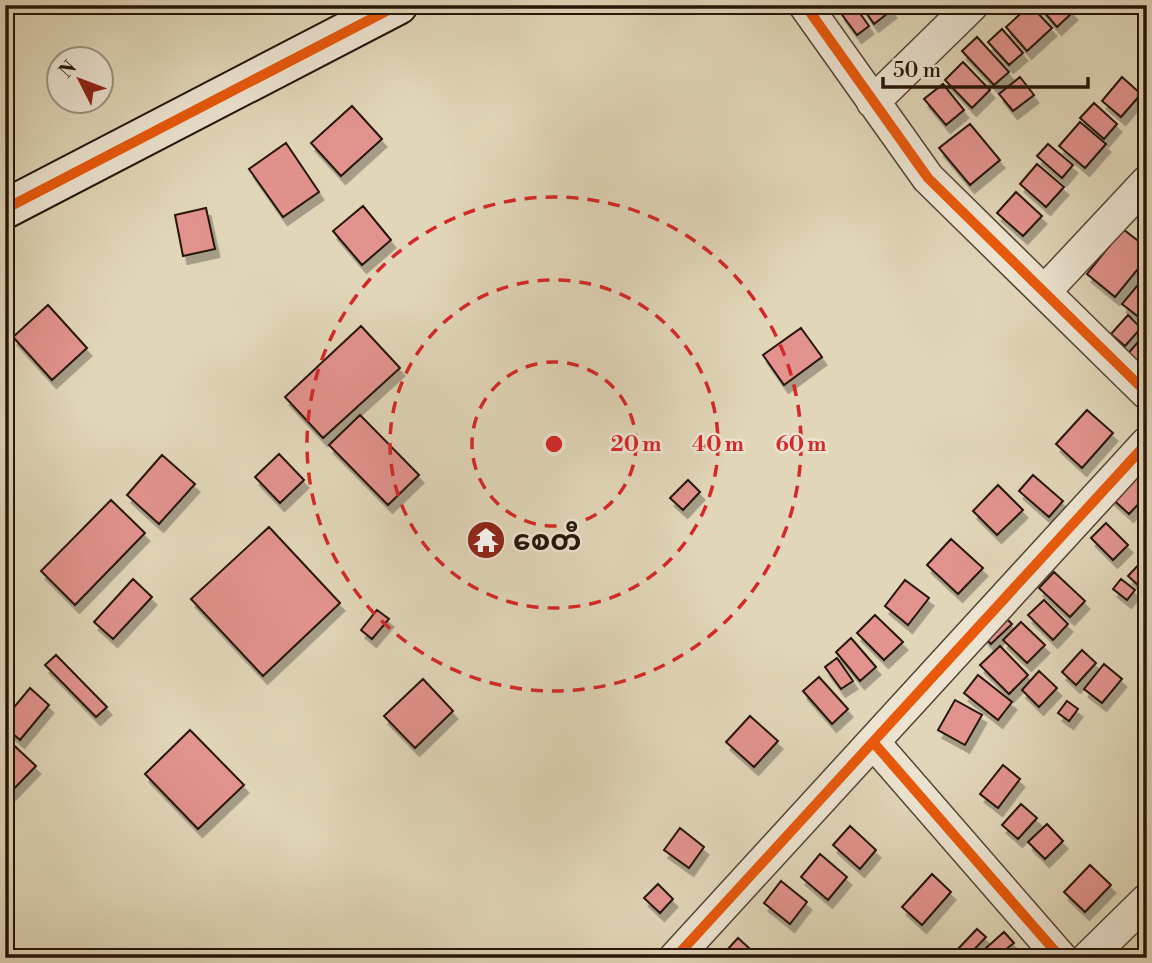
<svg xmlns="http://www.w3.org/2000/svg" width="1152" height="963" font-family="'Libre Bodoni','Noto Sans Myanmar',serif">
	<defs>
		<filter id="shadow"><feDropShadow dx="4.5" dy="8" stdDeviation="0" flood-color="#0004"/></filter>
	</defs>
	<rect width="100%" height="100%" fill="#e1d6b8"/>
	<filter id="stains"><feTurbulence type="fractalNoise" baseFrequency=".00286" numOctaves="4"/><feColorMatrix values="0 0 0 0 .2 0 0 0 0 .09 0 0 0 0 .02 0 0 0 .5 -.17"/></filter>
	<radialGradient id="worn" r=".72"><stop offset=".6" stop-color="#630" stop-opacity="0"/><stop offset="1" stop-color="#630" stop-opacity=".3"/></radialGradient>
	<path fill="#e2938d" stroke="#271409" stroke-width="2" filter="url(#shadow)" d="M849 5H854L869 26 857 35 840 12Z
		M861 5H889L892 10 874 24Z
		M1030 5 1052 28 1027 51 1006 27Z
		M1038 5H1066L1073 12 1057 27Z
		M1002 29 1023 53 1009 65 988 42Z
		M977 37 1009 72 994 85 962 51Z
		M963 62 990 90 972 108 945 80Z
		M1020 77 1034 95 1013 111 999 94Z
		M1122 77 1141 94 1121 117 1102 101Z
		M943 84 964 110 946 125 924 99Z
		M1094 103 1117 124 1104 139 1080 118Z
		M352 106 382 139 341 176 311 143Z
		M1080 122 1106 144 1085 168 1059 146Z
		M970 124 1000 160 970 185 939 148Z
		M286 143 319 192 283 217 249 169Z
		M1048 144 1073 165 1062 178 1037 156Z
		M1037 164 1064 187 1046 207 1020 184Z
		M1016 192 1042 216 1023 236 997 213Z
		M363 206 391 240 362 265 333 231Z
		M206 208 215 249 183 256 175 215Z
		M1123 229 1147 248V258L1115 297 1087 274Z
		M1147 274V319L1145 322 1122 304Z
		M48 305 87 348 52 380 13 337Z
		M1128 315 1141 328 1125 346 1111 334Z
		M361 326 400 368 323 438 285 397Z
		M801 328 822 357 784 385 763 355Z
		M1145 334 1147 336V377L1125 357Z
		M1087 410 1113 433 1082 468 1056 444Z
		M360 415 419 475 388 505 329 445Z
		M279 454 304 480 280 503 255 477Z
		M162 455 195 484 159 524 127 495Z
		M1147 455V495L1129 514 1109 496Z
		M1033 475 1063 501 1049 517 1019 491Z
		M688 480 700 492 683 510 670 498Z
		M998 485 1023 510 997 535 973 511Z
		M111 500 145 533 75 605 41 571Z
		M1106 523 1128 545 1113 560 1091 538Z
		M269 527 340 603 263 676 191 599Z
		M951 539 983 568 958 594 927 565Z
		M1142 561 1147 565V577L1139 586 1128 576Z
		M1054 572 1085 601 1070 617 1039 588Z
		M133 579 152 597 113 639 94 622Z
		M1121 579 1135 590 1127 600 1113 589Z
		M905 580 929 598 908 625 885 606Z
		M1044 600 1068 624 1053 640 1028 615Z
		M377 610 389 619 372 639 361 630Z
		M1001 613 1012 624 991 644 980 632Z
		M875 615 903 642 884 660 857 633Z
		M1021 622 1045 645 1027 663 1003 640Z
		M851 638 876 667 860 681 836 652Z
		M1000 646 1028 675 1009 694 980 665Z
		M1082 650 1096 663 1076 685 1062 672Z
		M56 655 107 707 96 717 45 665Z
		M837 658 853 681 841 689 825 667Z
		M1104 664 1122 679 1102 703 1084 689Z
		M1039 671 1057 688 1039 707 1022 690Z
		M978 675 1012 702 998 720 964 693Z
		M819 677 848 709 832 724 803 691Z
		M423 679 453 711 415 748 384 716Z
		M30 688 49 705 20 740 5 727V718Z
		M955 700 982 715 965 745 938 730Z
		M1067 701 1078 709 1069 721 1058 713Z
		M750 716 778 741 754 767 726 742Z
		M190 730 244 785 198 829 145 774Z
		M5 737 36 766 5 798Z
		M1003 765 1020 779 998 808 980 794Z
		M1021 804 1037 818 1018 839 1002 825Z
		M1047 824 1063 841 1045 859 1028 842Z
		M850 826 876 850 860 869 833 845Z
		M680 828 704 847 689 868 664 850Z
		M820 854 847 877 828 900 801 877Z
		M1090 865 1111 885 1085 912 1064 892Z
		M932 874 951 892 922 925 902 907Z
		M781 881 807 902 790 924 764 903Z
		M658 884 673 899 660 913 644 898Z
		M977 929 986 937 966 958H963L956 951Z
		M1004 932 1014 943 995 958 986 948Z
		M738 938 760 958H736L727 950Z"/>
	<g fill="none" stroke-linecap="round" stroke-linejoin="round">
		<g stroke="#564435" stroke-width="35">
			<path id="street" d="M805 5 928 178 1147 393
				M873 102 972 5
				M1044 292 1147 182
				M873 742 1061 958
				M675 958 1147 443
				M1088 958 1147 900"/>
		</g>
		<g stroke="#271409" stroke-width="42">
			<path id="secondary" d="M5 209 398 5"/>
		</g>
		<use href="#street" stroke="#ece4d1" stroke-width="32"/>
		<use href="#secondary" stroke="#ece4d1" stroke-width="38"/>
		<g stroke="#ece4d1" stroke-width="15">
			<path id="cycleway" d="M805 5 928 178 1147 393
				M5 209 398 5
				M873 742 1061 958
				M675 958 1147 443"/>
		</g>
		<use href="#cycleway" stroke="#e8590c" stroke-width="10"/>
	</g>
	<g fill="none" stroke="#d62828" stroke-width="3.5" stroke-dasharray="12 9">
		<circle cx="554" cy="444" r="82"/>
		<circle cx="554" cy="444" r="164"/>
		<circle cx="554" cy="444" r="247"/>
	</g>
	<defs>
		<g id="temple-disc" transform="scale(2.0125)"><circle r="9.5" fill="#8f2418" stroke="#ece4d1"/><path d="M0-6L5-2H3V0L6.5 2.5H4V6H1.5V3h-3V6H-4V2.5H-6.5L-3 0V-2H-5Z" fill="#fff"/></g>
	</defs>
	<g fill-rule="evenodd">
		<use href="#temple-disc" x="486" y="540"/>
	</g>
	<g text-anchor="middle" stroke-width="5" stroke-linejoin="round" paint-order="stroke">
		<g font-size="28" font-weight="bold" fill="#271409" stroke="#ece4d1" text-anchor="start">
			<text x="513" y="550">စေတီ</text>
		</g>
	</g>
	<circle cx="554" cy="444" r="10" fill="#d62828" stroke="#ece4d1" stroke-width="3.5"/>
	<g font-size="21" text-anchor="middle" font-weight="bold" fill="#d62828" stroke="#ece4d1" stroke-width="5" stroke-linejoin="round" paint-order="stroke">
		<text x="636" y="451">20 m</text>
		<text x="718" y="451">40 m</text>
		<text x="801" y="451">60 m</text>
	</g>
	<rect width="1152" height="963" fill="none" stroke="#e1d6b8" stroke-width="28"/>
	<rect x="7" y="7" width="1138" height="949" fill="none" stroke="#271409" stroke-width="3.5"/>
	<rect x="14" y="14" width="1124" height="935" fill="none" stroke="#271409" stroke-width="2"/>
	<g transform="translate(80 80) rotate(312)"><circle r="33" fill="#ece4d1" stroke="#9d9181" stroke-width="2"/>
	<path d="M0-5L12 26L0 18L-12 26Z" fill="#8f2418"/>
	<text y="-10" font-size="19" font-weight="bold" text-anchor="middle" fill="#271409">N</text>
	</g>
	<path d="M883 77v10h205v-10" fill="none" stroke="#271409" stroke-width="3.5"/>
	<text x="893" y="77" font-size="21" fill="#271409" stroke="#ece4d1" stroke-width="5" paint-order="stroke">50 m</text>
	<rect width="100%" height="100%" filter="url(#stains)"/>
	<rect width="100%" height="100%" fill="url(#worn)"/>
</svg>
